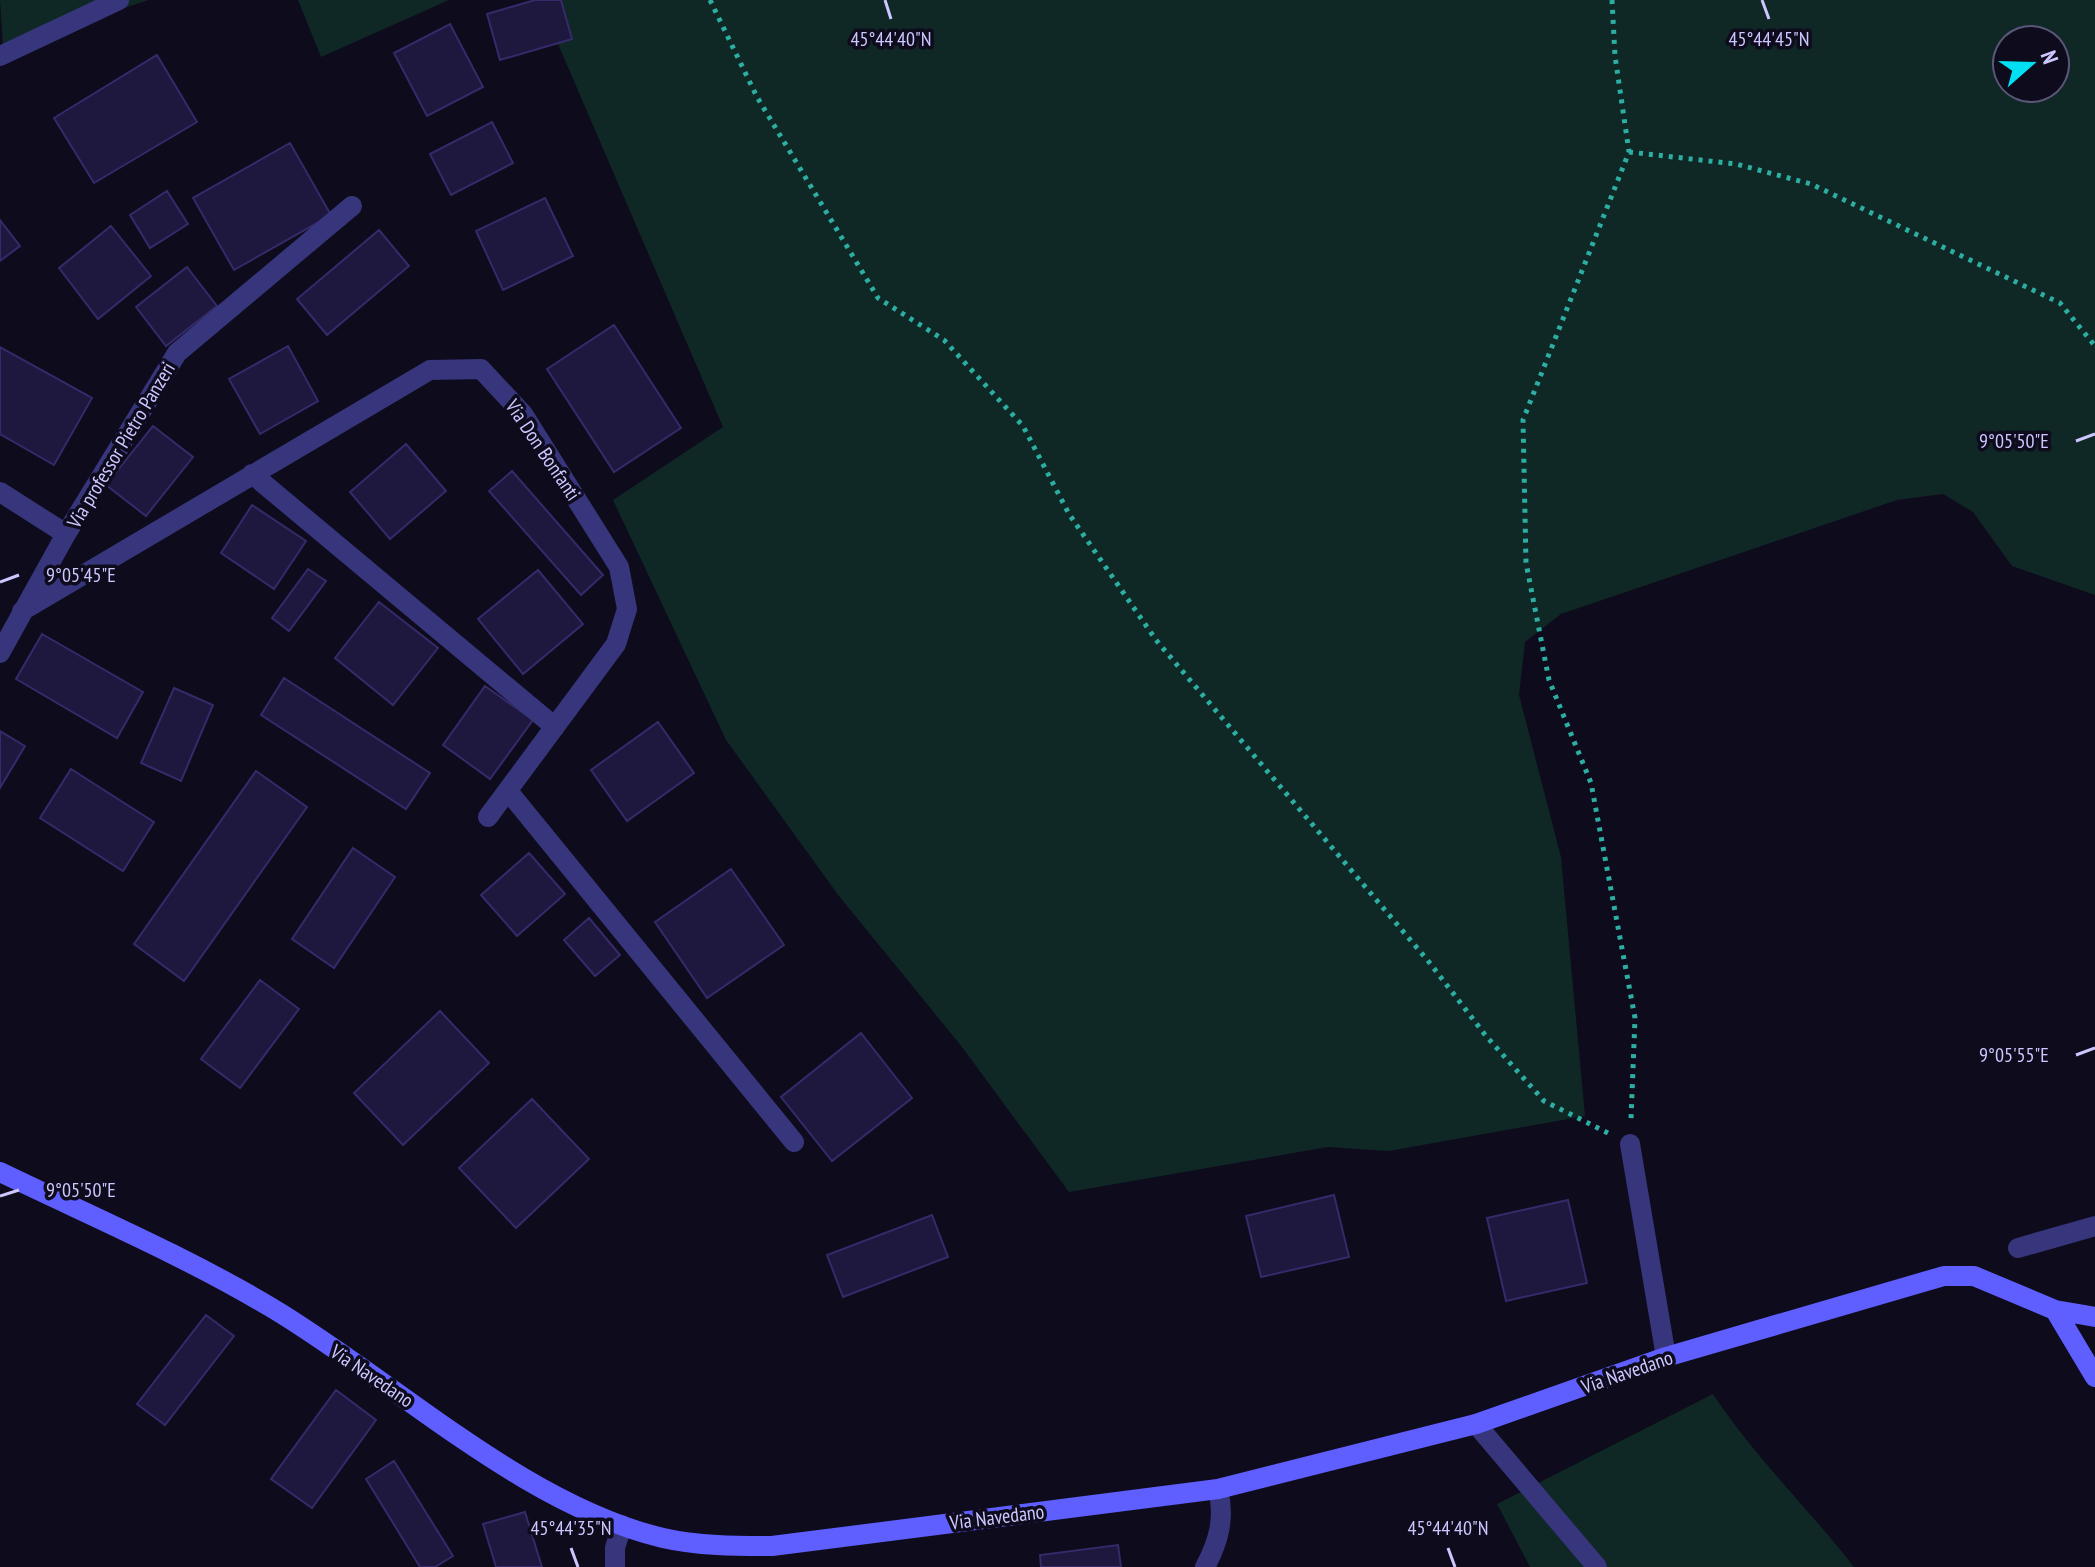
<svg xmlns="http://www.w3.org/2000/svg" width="2095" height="1567" font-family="'PT Sans Narrow',sans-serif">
	<rect width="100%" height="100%" fill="#0e0b1d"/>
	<path fill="#0f2725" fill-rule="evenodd" d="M0 0H149L3 47Z
		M298 0H449L321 57Z
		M539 0H2095V595L2012 566 1973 512 1943 494 1897 500 1561 614 1525 642 1519 695 1561 857 1585 1116 1389 1151 1328 1147 1069 1192 962 1047 839 896 726 740 613 500 723 427ZM2007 40H2055V88H2007Z
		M1713 1394C1754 1456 1808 1508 1854 1567H1530L1497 1504Z"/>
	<path fill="#1e183e" stroke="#352a6a" stroke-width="2" d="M535 0H561L572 39 500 60 487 14Z
		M450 24 483 87 427 116 394 53Z
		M157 55 197 122 94 183 54 118Z
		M492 122 513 163 451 195 430 154Z
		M290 143 331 215 234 270 193 198Z
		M167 191 188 224 150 248 130 215Z
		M545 198 573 256 503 290 476 231Z
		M0 220 20 246 0 261Z
		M111 226 151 276 98 319 59 268Z
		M379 230 409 266 327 335 297 299Z
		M187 267 217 306 166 346 136 307Z
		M614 325 681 428 614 472 547 369Z
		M288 346 318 401 260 434 229 379Z
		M0 347 92 398 54 465 0 434Z
		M153 426 193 457 146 516 106 485Z
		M406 444 446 491 390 539 350 492Z
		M512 471 603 575 581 595 489 491Z
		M252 505 306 541 274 589 221 553Z
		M308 569 326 581 289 631 272 618Z
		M538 570 583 624 523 674 478 619Z
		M379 602 438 648 393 705 335 658Z
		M42 634 143 692 117 738 16 679Z
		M284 678 430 773 406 809 261 715Z
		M485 686 533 720 490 779 443 745Z
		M174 688 213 705 181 781 141 763Z
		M658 722 694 773 627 821 591 770Z
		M0 731 25 746 0 788Z
		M71 769 154 822 123 871 40 818Z
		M256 771 307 807 184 981 134 944Z
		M353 848 395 877 334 968 292 939Z
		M529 853 565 894 517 936 481 895Z
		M731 869 784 945 707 998 655 922Z
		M589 918 620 955 595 976 564 940Z
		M260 980 299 1009 240 1088 201 1059Z
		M440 1011 489 1063 403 1145 354 1093Z
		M861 1033 912 1098 832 1161 781 1097Z
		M532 1099 589 1159 516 1228 459 1168Z
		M1334 1195 1349 1257 1261 1277 1246 1216Z
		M1568 1200 1587 1283 1506 1301 1487 1218Z
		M932 1215 948 1257 843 1297 827 1255Z
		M206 1315 234 1336 165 1425 137 1404Z
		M336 1390 376 1420 312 1508 271 1479Z
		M394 1461 453 1556 435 1567H420L366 1479Z
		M525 1512 542 1567H496L483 1524Z
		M1118 1545 1121 1567H1041L1040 1555Z"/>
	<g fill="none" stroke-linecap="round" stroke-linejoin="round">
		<path stroke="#2daea3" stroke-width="5" stroke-dasharray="4 6" stroke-linecap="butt" d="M710 0 757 97 878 298 944 340 1023 426 1069 514 1156 640 1429 962 1486 1036 1544 1101 1608 1133
			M1612 0 1615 56 1629 152 1523 420 1526 563 1549 680 1591 783 1635 1018 1631 1119
			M1629 152 1736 164 1811 184 2060 303 2095 346"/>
		<path stroke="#37367c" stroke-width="20" d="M2018 1248 2095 1226"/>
		<path stroke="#37367c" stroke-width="20" d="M0 56 119 0
			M252 474 555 727
			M0 492 66 534
			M22 611 430 370 481 369 523 414 619 567 627 609 616 644 488 817
			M0 653 66 534 177 353 352 206
			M508 791 794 1142
			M1630 1144 1666 1357
			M1476 1424 1597 1567
			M615 1567V1548L622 1525
			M1205 1567C1219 1541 1225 1518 1218 1489"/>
		<path stroke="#5f5fff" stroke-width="20" d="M0 1172C91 1216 185 1256 272 1308 394 1381 524 1505 663 1538 698 1546 736 1546 772 1546L1218 1489 1476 1424 1666 1357 1944 1276H1974L2055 1310 2095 1317
			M2055 1310 2095 1377"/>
	</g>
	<path fill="none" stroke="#ccc7ff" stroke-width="3" d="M885 0 891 19M1762 0 1769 19M2076 441 2095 434M0 582 19 575M2076 1055 2095 1048M0 1196 19 1190M571 1548 578 1567M1448 1548 1455 1567"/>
	<g text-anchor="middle" stroke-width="7" stroke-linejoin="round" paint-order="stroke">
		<g font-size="20" fill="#ccc7ff" stroke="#0e0b1d">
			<text transform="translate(121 445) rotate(-59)" y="7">Via professor Pietro Panzeri</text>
			<text transform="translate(543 450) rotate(56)" y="7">Via Don Bonfanti</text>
			<text transform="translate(1627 1372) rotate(-19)" y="7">Via Navedano</text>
			<text transform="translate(372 1376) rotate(34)" y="7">Via Navedano</text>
			<text transform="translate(997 1517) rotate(-7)" y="7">Via Navedano</text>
		</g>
	</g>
	<g font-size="20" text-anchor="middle" fill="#ccc7ff" stroke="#0e0b1d" stroke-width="7" stroke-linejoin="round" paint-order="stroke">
		<text x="1769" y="46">45°44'45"N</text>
		<text x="891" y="46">45°44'40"N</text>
		<text x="2014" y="448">9°05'50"E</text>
		<text x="81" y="582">9°05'45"E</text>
		<text x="2014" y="1062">9°05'55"E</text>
		<text x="81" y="1197">9°05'50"E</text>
		<text x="571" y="1535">45°44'35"N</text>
		<text x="1448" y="1535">45°44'40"N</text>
	</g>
	<g transform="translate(2031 64) rotate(70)"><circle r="38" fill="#0e0b1d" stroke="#5a5677" stroke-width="2"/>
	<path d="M0-6L14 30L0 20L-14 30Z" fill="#00e0f2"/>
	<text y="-12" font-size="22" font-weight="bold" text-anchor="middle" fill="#ccc7ff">N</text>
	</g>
</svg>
